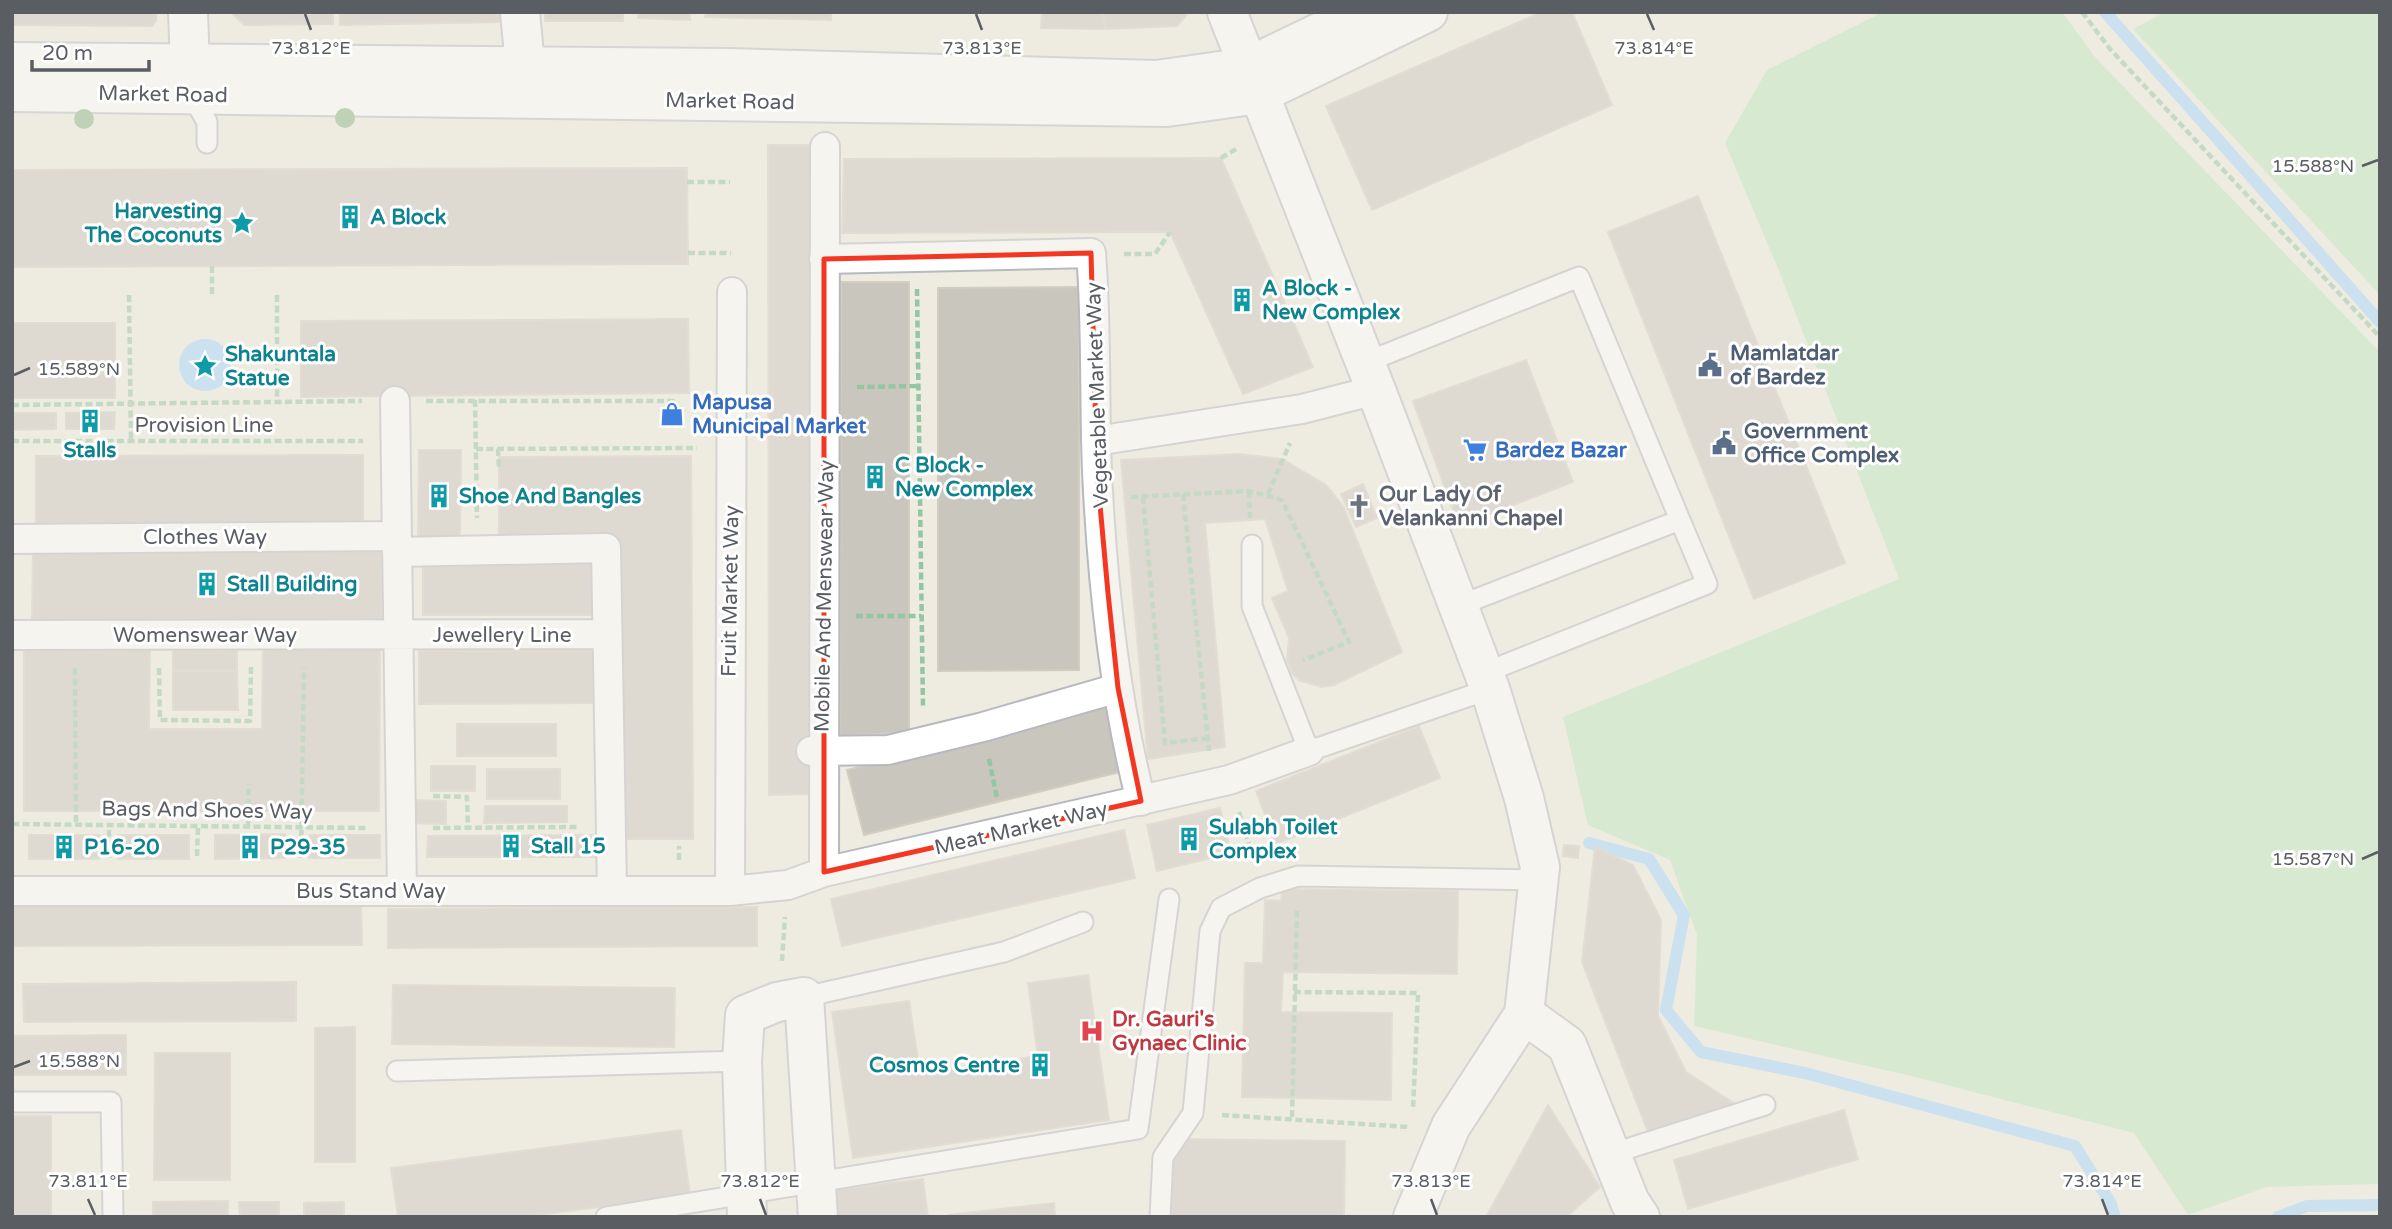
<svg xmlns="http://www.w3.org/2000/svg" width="2392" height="1229" font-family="'Varela Round',sans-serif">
	<rect width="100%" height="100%" fill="#eeebe1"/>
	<path fill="#bce7bd" d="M1883 12H2062L2095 57 2380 352V1184L2267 1187 2188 1215 2134 1133 1915 1077 1694 1026 1697 935 1670 860 1588 825 1563 717 1899 579 1779 271 1725 143 1767 70Z
		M2165 12H2380V295L2133 29Z"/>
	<path fill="#a0d4ff" d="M179 365a26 26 0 1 1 52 0a26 26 0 1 1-52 0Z"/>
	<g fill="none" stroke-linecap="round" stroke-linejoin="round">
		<path stroke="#a0d4ff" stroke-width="12" d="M2105 12 2380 322
			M1589 843 1649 859 1684 915 1666 1010 1701 1052 1805 1073 2075 1146 2111 1204 2115 1217
			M2278 1217 2307 1206 2380 1205"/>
	</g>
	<path fill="#c9c6be" stroke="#d3cdbf" stroke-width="2" d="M12 12H156V21L152 26 12 25Z
		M231 12H333V24L244 25Z
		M340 12H502V22L340 25Z
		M545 12H623V21H545Z
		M638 12H690V20L638 18Z
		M706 12H831V20L705 17Z
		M1042 12H1102L1106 29 1041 28Z
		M1102 12H1189L1177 26 1106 29Z
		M1542 12H1572L1612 105 1372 210 1326 106Z
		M768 145H812V794L769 795Z
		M1221 158 1313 367 1243 394 1170 232 842 233 844 159Z
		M687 168 688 264 12 267V170Z
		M1698 196 1845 563 1754 599 1608 232Z
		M841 282H909V732L840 736Z
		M1079 287V670L938 671V288Z
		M688 319 689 393 301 397V321Z
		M12 323H115V398H12Z
		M1526 360 1573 482 1459 526 1413 401Z
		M115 412 114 429H66V413Z
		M12 413H56V429L12 430Z
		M419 450H461L460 542H418Z
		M1238 454 1282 459 1326 485 1343 506 1402 652 1334 685 1321 687 1299 680 1292 673 1287 660 1289 638 1272 598 1288 591 1265 519 1205 523 1225 747 1148 759 1121 460Z
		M363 455V526L36 528V456Z
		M691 456 693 839H620L619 541 499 543V457Z
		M1363 484 1377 518 1356 527 1341 494Z
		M382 549V619L32 620 33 550Z
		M593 557 594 615H423V558Z
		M237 642V671H173V643Z
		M24 643H150L149 729H262L263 644 380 643 379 811H24Z
		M419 651H594V703L419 704Z
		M173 671H237L238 710H173Z
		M1112 705 1128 770 864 835 847 770Z
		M457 724H556V756H457Z
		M1419 726 1440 778 1276 844 1256 791Z
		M431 766H475V791H431Z
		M487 769H560V799H487Z
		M409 800 446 801V824L409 823Z
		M485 806H567V822L484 823Z
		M1220 808 1231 853 1157 871 1147 825Z
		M1124 830 1135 878 842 946 831 899Z
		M285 834V858L215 859V835Z
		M29 835H99V859H29Z
		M118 835H189V859H118Z
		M310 835H380V858H309Z
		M595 835V857H427L428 836Z
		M1564 845 1579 846 1578 858 1563 856Z
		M1595 847 1633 865 1661 920 1658 1016 1686 1072 1751 1114 1650 1137 1582 962Z
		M1282 889 1458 891 1457 974 1283 972 1281 1012 1392 1013 1391 1100 1242 1097 1245 963H1263L1265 900 1281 901Z
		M361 901 362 945 12 946V902Z
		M757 907V946L388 948V909Z
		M1088 975 1109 1120 853 1158 832 1012 909 1001 920 1073 1038 1056 1028 983Z
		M296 982V1021L24 1022 23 984Z
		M393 985 675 988 674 1047 392 1044Z
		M355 1027V1162H315V1028Z
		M126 1035V1075H12V1036Z
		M155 1053H230V1180H154Z
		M1548 1105 1600 1187 1566 1217H1486Z
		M1844 1110 1858 1159 1688 1209 1674 1160Z
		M12 1116H51V1217H12Z
		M681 1130 690 1195 523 1217H398L391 1168Z
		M1173 1139 1345 1141 1344 1217H1171Z
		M923 1179 928 1217H836L833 1190Z
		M228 1201V1217H153V1202Z
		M239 1202H279V1217H240Z
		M344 1202V1217H304V1203Z
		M1054 1203 1055 1217H949V1215Z"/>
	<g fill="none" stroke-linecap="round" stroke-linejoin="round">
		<g stroke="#b7b9bf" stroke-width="23">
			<path id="service" d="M191 94 207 122V143
				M1364 363 1579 277 1680 520 1458 606
				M1252 545V606L1309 751 1490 689
				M1484 673 1707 584 1680 520
				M804 997 1004 952 1083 922
				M397 1071 742 1061
				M12 1102H111L113 1217
				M1611 1154 1765 1105
				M606 1217 1138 1129 1169 899
				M1160 1217 1163 1157 1193 1113 1210 931 1221 908 1260 888 1298 876 1539 880"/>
		</g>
		<g stroke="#b7b9bf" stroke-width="32">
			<path id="pedestrian" d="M824 259 1091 253C1097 326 1094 398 1097 471 1102 581 1114 695 1141 801
				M395 401 402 891
				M1096 441 1302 409 1376 390
				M12 539 397 536
				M397 552 606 548 612 891
				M12 635 607 634
				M811 751 888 750 983 727 1118 688
				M824 872 825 147
				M12 891H730L788 885 824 872 1229 780 1309 751
				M730 891 732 292"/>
		</g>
		<g stroke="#b7b9bf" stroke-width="42">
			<path id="minor" d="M1524 1014 1567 1045 1630 1202 1640 1217
				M747 1217 742 1061 745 1015 777 1002 804 997 818 1217"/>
		</g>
		<g stroke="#b7b9bf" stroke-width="42">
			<path id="tertiary" d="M188 12 191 94
				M520 12 528 97
				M1227 12 1376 390 1490 689 1524 798 1540 867 1524 1014 1451 1126 1413 1217"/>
		</g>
		<g stroke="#b7bbc1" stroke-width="42">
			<path id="secondary" d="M12 62 730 68 1156 80 1248 67 1362 12
				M12 92 1167 107 1259 94 1428 12"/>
		</g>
		<path stroke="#93c6a3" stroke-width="4.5" stroke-dasharray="7 3.5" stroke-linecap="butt" d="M2082 12 2110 49 2380 337
			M1221 158 1238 148
			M687 182H730
			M688 253H731
			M1124 254H1155L1170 232
			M212 266V295
			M917 289 923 707
			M129 295 131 440
			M277 295V402
			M857 387 917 386
			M475 400 477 518
			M426 401H677
			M12 405 362 401
			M12 441H363
			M476 449 697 448
			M498 449 499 468
			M1249 491 1250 518
			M1183 494 1209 751
			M1268 494 1290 443
			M1131 497 1249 491 1282 500 1349 642 1303 660
			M1143 497 1165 743 1208 738
			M856 616H921
			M75 668 76 825
			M159 668 160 720 250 721 251 666
			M989 759 997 798
			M433 796 467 797 468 828
			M1239 812 1254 860
			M12 824 368 828
			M248 827 249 784
			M433 828 578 827
			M197 856 198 826
			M109 858V825
			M301 858 304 668
			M679 860V846
			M782 961 785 917
			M1294 992 1418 993 1413 1110
			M1222 1115 1409 1127
			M1292 1117 1297 908"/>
		<use href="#service" stroke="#fff" stroke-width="19"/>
		<use href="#pedestrian" stroke="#fff" stroke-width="28"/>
		<use href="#minor" stroke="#fff" stroke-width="38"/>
		<use href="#tertiary" stroke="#fff" stroke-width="38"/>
		<use href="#secondary" stroke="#fff" stroke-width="38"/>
	</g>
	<g fill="#85b382">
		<circle cx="345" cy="118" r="10"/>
		<circle cx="84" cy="119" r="10"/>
	</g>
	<path d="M0 0H2392V1229H0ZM1091 253 1097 472 1108 593 1118 688 1141 801 824 872V259Z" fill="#eeebe1" fill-opacity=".55" fill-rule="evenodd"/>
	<path fill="none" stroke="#f33722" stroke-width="5" stroke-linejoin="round" d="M1091 253 1097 472 1108 593 1118 688 1141 801 824 872V259Z"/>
	<path fill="none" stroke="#5a5e63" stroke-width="2.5" d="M305 14 311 30M976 14 982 30M1647 14 1654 30M2362 166 2378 160M14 375 30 368M2362 859 2378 852M14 1067 30 1061M88 1199 95 1215M760 1199 766 1215M1431 1199 1437 1215M2102 1199 2108 1215"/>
	<defs>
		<g id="building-bare" transform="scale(1.89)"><path d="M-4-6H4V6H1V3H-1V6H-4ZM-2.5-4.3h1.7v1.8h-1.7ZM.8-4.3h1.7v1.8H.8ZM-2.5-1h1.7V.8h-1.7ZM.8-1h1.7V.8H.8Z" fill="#0f9aa8" stroke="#fff" stroke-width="2.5" paint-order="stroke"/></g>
		<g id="sight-bare" transform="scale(1.89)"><path d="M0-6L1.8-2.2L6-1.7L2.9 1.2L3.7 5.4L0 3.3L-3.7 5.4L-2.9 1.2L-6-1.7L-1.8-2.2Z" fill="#0f9aa8" stroke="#fff" stroke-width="2.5" paint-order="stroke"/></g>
		<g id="civic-bare" transform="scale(1.89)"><path d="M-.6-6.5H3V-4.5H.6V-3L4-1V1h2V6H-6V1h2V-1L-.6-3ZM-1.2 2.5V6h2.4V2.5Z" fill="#5c6f8a" stroke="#fff" stroke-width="2.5" paint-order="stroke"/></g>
		<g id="shop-bare" transform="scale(1.89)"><path d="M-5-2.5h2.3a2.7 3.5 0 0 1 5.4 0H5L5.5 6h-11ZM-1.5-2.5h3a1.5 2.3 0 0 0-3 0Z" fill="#3f7fe0" stroke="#fff" stroke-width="2.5" paint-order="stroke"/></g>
		<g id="supermarket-bare" transform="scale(1.89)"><path d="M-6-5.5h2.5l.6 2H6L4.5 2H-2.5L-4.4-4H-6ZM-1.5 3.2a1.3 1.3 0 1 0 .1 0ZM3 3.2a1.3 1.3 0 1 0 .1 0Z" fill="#3f7fe0" stroke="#fff" stroke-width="2.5" paint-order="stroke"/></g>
		<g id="church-bare" transform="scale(1.89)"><path d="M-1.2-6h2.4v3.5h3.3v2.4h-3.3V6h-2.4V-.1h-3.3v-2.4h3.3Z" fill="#6b7280" stroke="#fff" stroke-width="2.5" paint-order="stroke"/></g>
		<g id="hospital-bare" transform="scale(1.89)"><path d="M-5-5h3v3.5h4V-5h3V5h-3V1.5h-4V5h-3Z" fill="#e0444e" stroke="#fff" stroke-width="2.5" paint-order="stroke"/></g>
	</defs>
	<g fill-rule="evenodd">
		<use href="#building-bare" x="350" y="217"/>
		<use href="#sight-bare" x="242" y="223"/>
		<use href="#building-bare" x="1242" y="300"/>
		<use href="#civic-bare" x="1710" y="365"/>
		<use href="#sight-bare" x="205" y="366"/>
		<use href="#shop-bare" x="672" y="414"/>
		<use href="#building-bare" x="90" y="421"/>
		<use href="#civic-bare" x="1724" y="443"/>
		<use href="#supermarket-bare" x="1475" y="450"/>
		<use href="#building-bare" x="875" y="477"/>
		<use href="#building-bare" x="439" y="496"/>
		<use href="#church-bare" x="1359" y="506"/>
		<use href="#building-bare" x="207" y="584"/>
		<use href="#building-bare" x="1189" y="839"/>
		<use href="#building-bare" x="511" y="846"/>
		<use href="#building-bare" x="64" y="847"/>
		<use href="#building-bare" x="250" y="847"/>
		<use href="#hospital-bare" x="1092" y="1031"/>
		<use href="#building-bare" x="1040" y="1065"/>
	</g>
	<g text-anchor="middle" stroke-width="6" stroke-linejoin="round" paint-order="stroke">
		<g font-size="21" fill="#5a5e63" stroke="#fff">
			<text transform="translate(163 94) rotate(1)" y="7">Market Road</text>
			<text transform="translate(730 101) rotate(1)" y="7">Market Road</text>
			<text transform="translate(1097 395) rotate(-92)" y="7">Vegetable Market Way</text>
			<text x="204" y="432">Provision Line</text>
			<text x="205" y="544">Clothes Way</text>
			<text transform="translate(730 591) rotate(-89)" y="7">Fruit Market Way</text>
			<text transform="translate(824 596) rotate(-89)" y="7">Mobile And Menswear Way</text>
			<text x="205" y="642">Womenswear Way</text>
			<text x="502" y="642">Jewellery Line</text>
			<text transform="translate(207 810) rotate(1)" y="7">Bags And Shoes Way</text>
			<text transform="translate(1021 828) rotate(-13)" y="7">Meat Market Way</text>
			<text x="371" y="898">Bus Stand Way</text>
		</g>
		<g font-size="21" font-weight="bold" fill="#0d838f" stroke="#fff" text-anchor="start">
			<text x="222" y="218" text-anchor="end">Harvesting<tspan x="222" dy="24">The Coconuts</tspan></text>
			<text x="370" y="224">A Block</text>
			<text x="1262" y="295">A Block -<tspan x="1262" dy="24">New Complex</tspan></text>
			<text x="225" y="361">Shakuntala<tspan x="225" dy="24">Statue</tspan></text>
			<text x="90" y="457" text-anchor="middle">Stalls</text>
			<text x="895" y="472">C Block -<tspan x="895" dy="24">New Complex</tspan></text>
			<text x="459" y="503">Shoe And Bangles</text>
			<text x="227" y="591">Stall Building</text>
			<text x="1209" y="834">Sulabh Toilet<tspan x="1209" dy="24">Complex</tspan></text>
			<text x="531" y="853">Stall 15</text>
			<text x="84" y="854">P16-20</text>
			<text x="270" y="854">P29-35</text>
			<text x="1020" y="1072" text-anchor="end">Cosmos Centre</text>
		</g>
		<g font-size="21" font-weight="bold" fill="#4e5e75" stroke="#fff" text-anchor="start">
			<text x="1730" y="360">Mamlatdar<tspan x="1730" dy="24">of Bardez</tspan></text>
			<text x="1744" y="438">Government<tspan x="1744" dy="24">Office Complex</tspan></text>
		</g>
		<g font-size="21" font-weight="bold" fill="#366cbe" stroke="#fff" text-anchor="start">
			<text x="692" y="409">Mapusa<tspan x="692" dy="24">Municipal Market</tspan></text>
			<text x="1495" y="457">Bardez Bazar</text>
		</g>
		<g font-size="21" font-weight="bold" fill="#5b616d" stroke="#fff" text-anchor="start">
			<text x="1379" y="501">Our Lady Of<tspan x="1379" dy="24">Velankanni Chapel</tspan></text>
		</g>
		<g font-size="21" font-weight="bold" fill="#be3a42" stroke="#fff" text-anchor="start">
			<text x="1112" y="1026">Dr. Gauri's<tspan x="1112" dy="24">Gynaec Clinic</tspan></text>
		</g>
	</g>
	<g font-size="18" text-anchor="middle" fill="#5a5e63" stroke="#fff" stroke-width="6" stroke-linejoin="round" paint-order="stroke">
		<text x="311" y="54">73.812°E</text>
		<text x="982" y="54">73.813°E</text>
		<text x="1654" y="54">73.814°E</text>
		<text x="2313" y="172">15.588°N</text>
		<text x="79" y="375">15.589°N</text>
		<text x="2313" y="865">15.587°N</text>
		<text x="79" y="1067">15.588°N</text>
		<text x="88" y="1187">73.811°E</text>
		<text x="760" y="1187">73.812°E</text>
		<text x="1431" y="1187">73.813°E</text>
		<text x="2102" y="1187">73.814°E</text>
	</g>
	<rect width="2392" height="1229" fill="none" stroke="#5a5e63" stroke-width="28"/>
	<path d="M32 60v10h117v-10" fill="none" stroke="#5a5e63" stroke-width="3.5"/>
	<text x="42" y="60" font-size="21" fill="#5a5e63" stroke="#ffffff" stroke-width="5" paint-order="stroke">20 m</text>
</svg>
